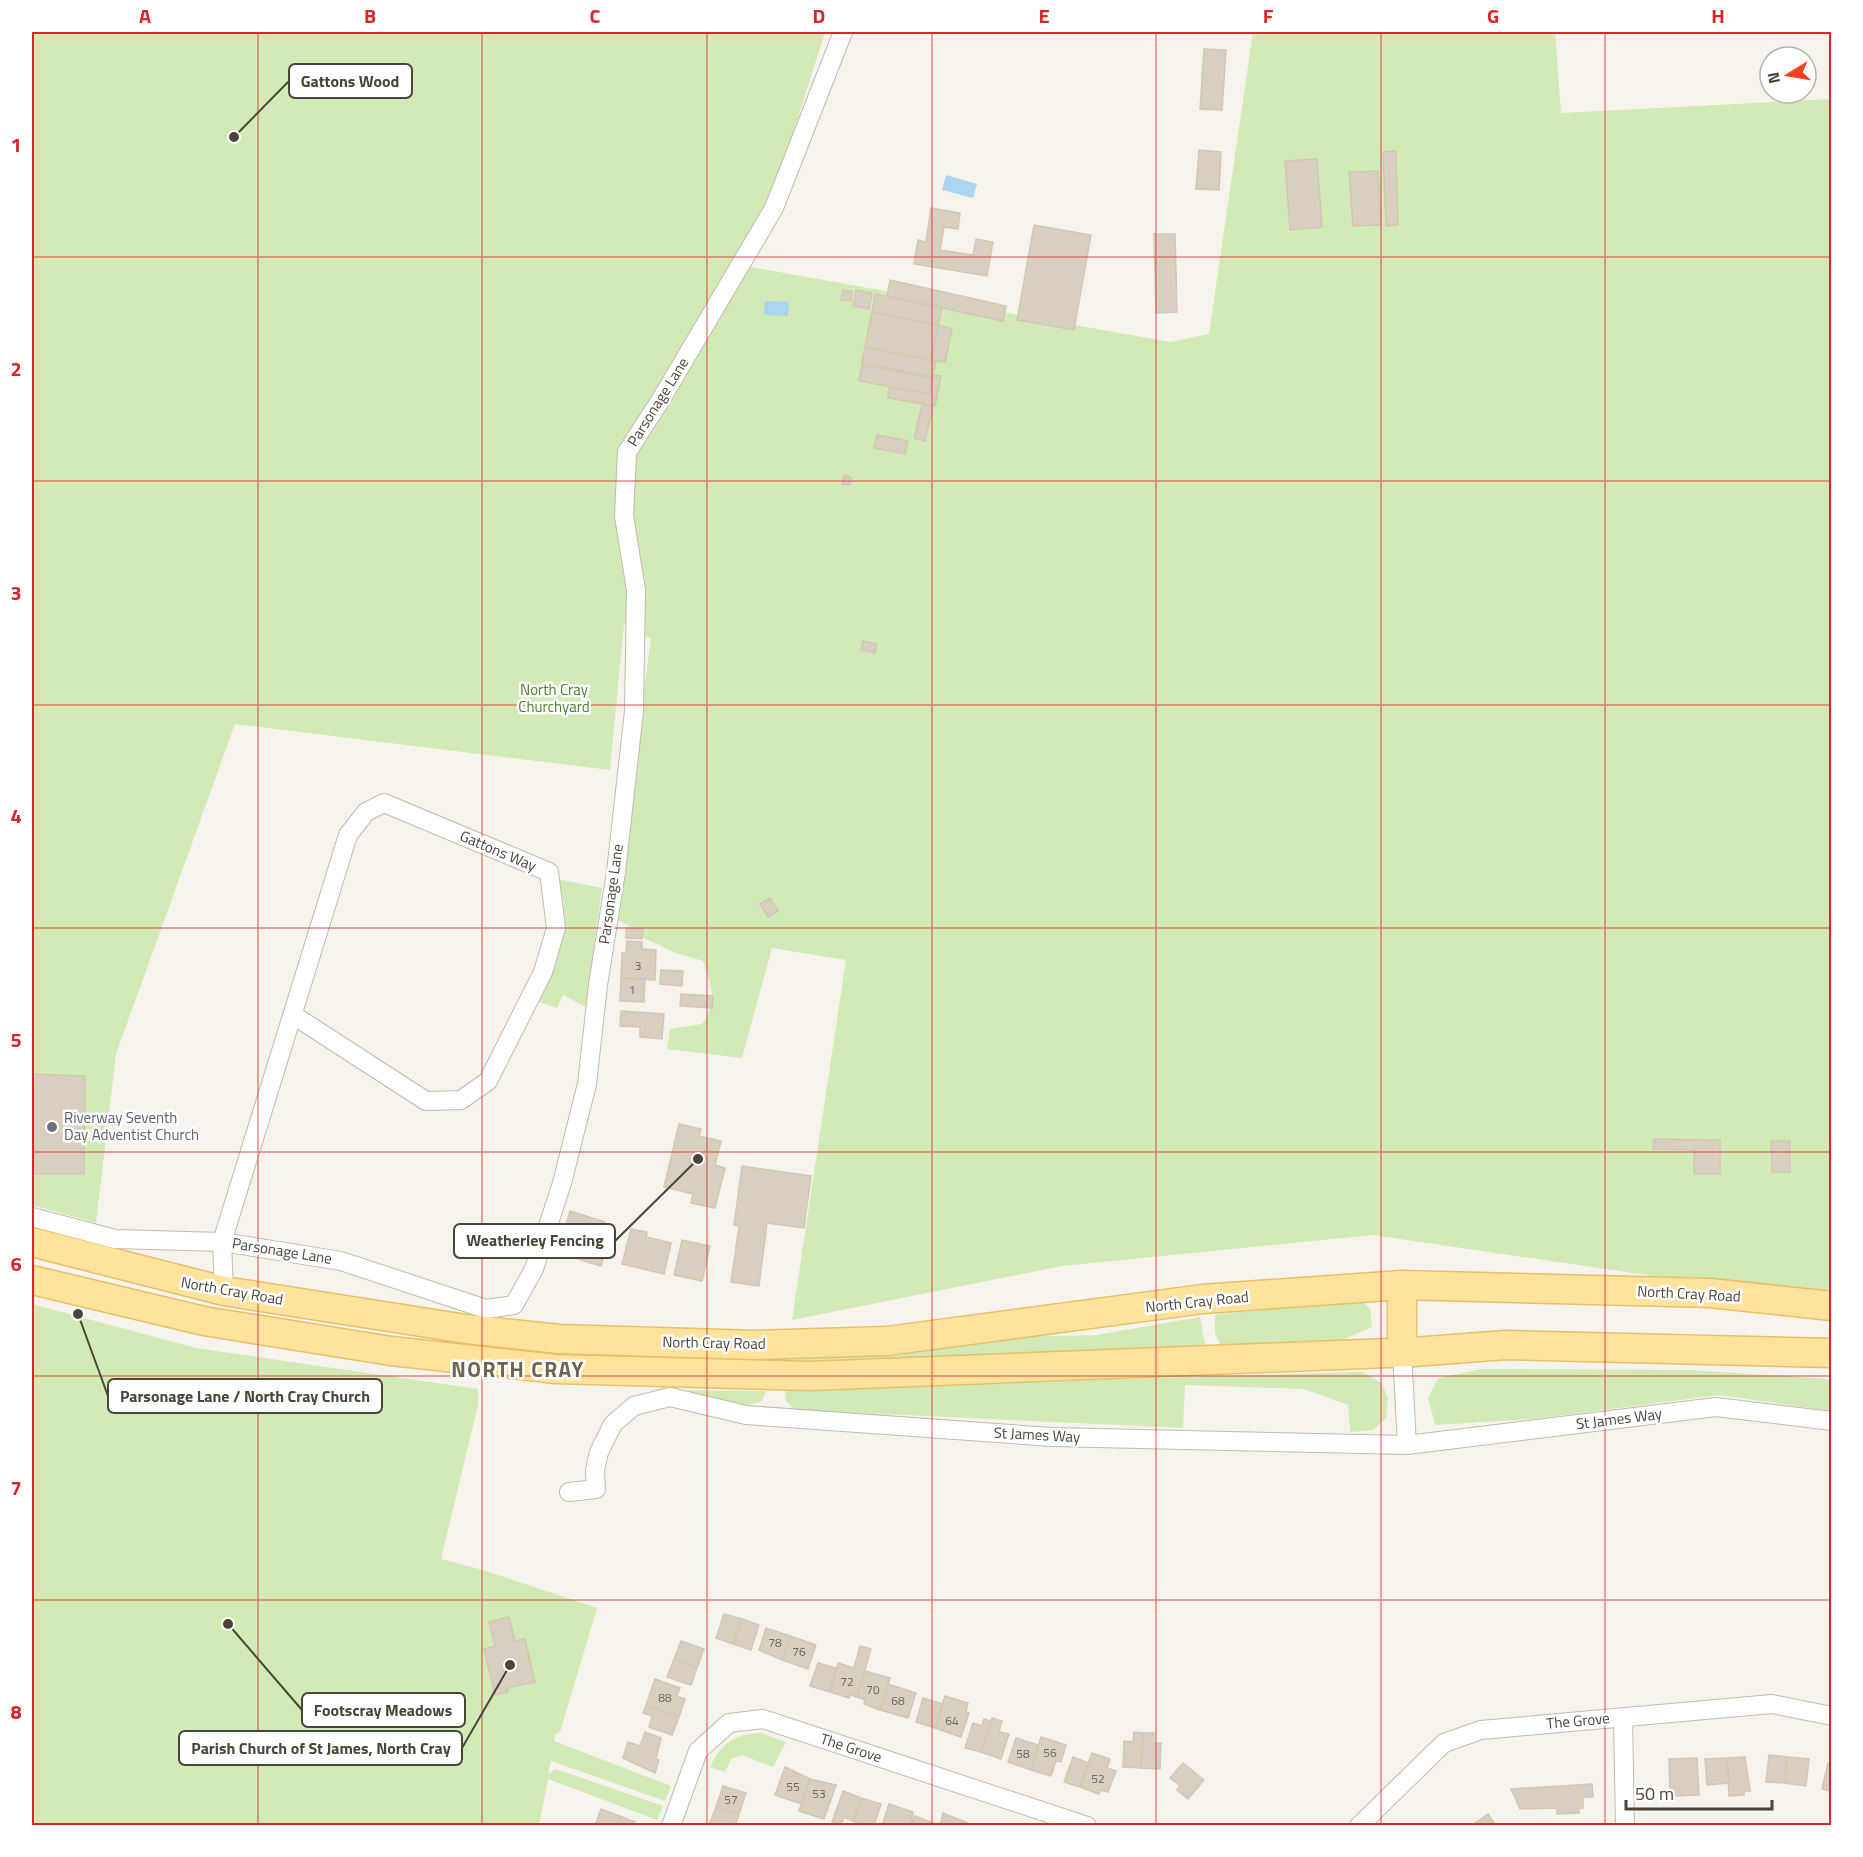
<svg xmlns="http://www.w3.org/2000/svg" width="1863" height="1857" font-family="'Titillium Web',sans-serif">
	<rect width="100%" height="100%" fill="#f6f3ec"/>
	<path fill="#d2eab5" d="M32 32H825L751 267 1170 342 1209 334 1253 32H1555L1561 113 1831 99V1302L1373 1235 1062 1266 792 1320 846 960 772 948 742 1058 667 1049 670 1029 702 1024C719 999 711 988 703 961L673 952 642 937 643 929H635L612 917 651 639 624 624 610 770 235 724 116 1054 96 1223 32 1205Z
		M557 879 602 888 586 1007 563 995 557 1008 534 1000 553 946 564 904Z
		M1360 1300 1370 1308 1372 1327 1336 1343 1221 1347 1215 1333V1315Z
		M32 1304 196 1348 478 1389V1405L441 1559 483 1570 597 1608 560 1732 555 1734 554 1741 671 1786 665 1801 551 1761 548 1774 556 1769 663 1806 657 1820 548 1779 539 1825H32Z
		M1200 1317 1206 1349 758 1365 543 1357 544 1348 1097 1335Z
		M1482 1369 1690 1370 1815 1378 1831 1380V1411L1719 1395 1534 1419 1435 1425 1428 1398 1438 1378Z
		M1362 1372 1382 1383 1388 1399 1386 1418 1373 1430 1350 1432 1348 1405 1304 1389 1185 1385 1183 1428 795 1410 785 1400 786 1388Z
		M678 1390 766 1391 762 1401 748 1405Z
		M761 1733 786 1742 773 1767 742 1755 731 1759 725 1772 710 1767C721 1743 735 1734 761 1733Z"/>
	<path fill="#a9d4f2" d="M946 175 977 184 973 198 942 190Z
		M765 301 789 302 788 316 764 315Z"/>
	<path fill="#d8cfc1" stroke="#d3c7b4" stroke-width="1.5" d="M1204 49 1226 50 1222 110 1200 109Z
		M1199 150 1221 152 1219 190 1196 189Z
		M1396 151 1398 225 1386 226 1383 152Z
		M1317 159 1322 227 1290 230 1285 161Z
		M1378 171 1381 225 1353 226 1349 172Z
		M931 208 960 213 958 229 944 227 940 250 973 255 976 239 993 242 987 276 914 264 918 240 926 242Z
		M1034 225 1091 235 1074 330 1017 320Z
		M1154 234H1175L1177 312 1156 313Z
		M890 280 1006 306 1003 321 887 296Z
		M843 290 852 291 851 301 841 300Z
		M856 290 872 293 869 309 853 306Z
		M875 294 942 308 938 325 872 312Z
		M872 312 938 325 931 360 865 347Z
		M938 325 952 329 945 362 931 360Z
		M865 347 936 361 932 377 862 363Z
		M862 365 932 378 929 394 859 381Z
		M933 375 941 376 935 406 888 398 889 387 929 394Z
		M922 405 933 407 925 441 914 438Z
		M877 435 908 441 905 454 874 448Z
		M844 475 851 477 850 485 842 484Z
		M863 641 877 644 875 653 861 650Z
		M770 898 778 911 768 917 760 904Z
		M626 928 643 929 642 939 626 938Z
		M627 941 642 942V949L656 950 655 980 621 978 622 953H626Z
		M661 970 683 971 682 986 660 984Z
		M621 978 645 979 644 1002 620 1001Z
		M681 994 713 996 712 1008 680 1006Z
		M621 1011 664 1014 662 1039 640 1037V1027L620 1026Z
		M32 1074 85 1076 84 1174H32Z
		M679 1124 701 1129 699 1136 721 1141 715 1165 725 1168 715 1208 691 1203 693 1194 664 1187Z
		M1654 1139 1720 1140V1174H1694V1150L1653 1149Z
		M1771 1141H1790V1172H1772Z
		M742 1166 811 1176 804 1228 767 1223 759 1286 731 1282 739 1226 734 1225Z
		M570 1211 605 1222 608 1244 601 1266 558 1253Z
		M631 1229 647 1232 646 1237 671 1243 664 1274 622 1264Z
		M682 1240 710 1246 702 1281 674 1275Z
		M724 1614 742 1619 733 1644 716 1638Z
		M509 1617 515 1641 525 1639 535 1682 507 1688 508 1692 495 1695 484 1649 495 1646 489 1622Z
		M742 1619 759 1625 751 1650 733 1644Z
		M766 1628 790 1636 782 1660 759 1650Z
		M790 1636 816 1645 808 1669 782 1660Z
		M681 1641 704 1649 697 1668 674 1659Z
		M860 1646 871 1649 857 1697 850 1695 849 1698 830 1692 838 1663 854 1668Z
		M674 1659 697 1668 691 1685 667 1677Z
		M818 1663 836 1668 830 1692 810 1686Z
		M865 1671 890 1678 880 1710 864 1704 865 1700 857 1697Z
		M655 1679 680 1688 677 1696 685 1699 679 1717 646 1705Z
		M888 1684 916 1693 908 1718 880 1710Z
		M945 1696 968 1703 966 1712 969 1713 961 1737 935 1728Z
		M923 1698 943 1704 935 1728 916 1722Z
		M646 1705 679 1717 672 1735 649 1727 652 1716 643 1713Z
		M992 1718 1002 1721 999 1732 1009 1734 1001 1759 981 1752Z
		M984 1719 991 1721 981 1752 965 1748 973 1723 982 1726Z
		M645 1732 661 1738 656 1759 659 1760 655 1773 623 1758 628 1742 640 1746Z
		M1134 1732 1143 1733 1141 1768 1123 1767 1124 1741 1133 1742Z
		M1143 1733H1154V1743H1161L1160 1769 1141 1768Z
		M1041 1737 1066 1745 1061 1762 1056 1761 1051 1776 1031 1770Z
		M1016 1738 1038 1745 1031 1770 1008 1762Z
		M1092 1753 1110 1759 1107 1768 1116 1771 1108 1792 1100 1790 1099 1794 1080 1787Z
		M1769 1755 1787 1757 1785 1783 1766 1782Z
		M1073 1757 1089 1763 1080 1787 1064 1782Z
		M1745 1757 1750 1791H1744V1795L1729 1796 1727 1758Z
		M1787 1757 1809 1759 1806 1786 1785 1783Z
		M1697 1758 1699 1795 1670 1796 1669 1759Z
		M1727 1758 1729 1783 1707 1785 1705 1759Z
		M1183 1763 1204 1780 1188 1799 1177 1790 1180 1786 1170 1778Z
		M1828 1763 1832 1764V1792L1822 1789Z
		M785 1767 810 1779 802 1804 775 1795Z
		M810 1779 836 1785 824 1819 799 1811Z
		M1592 1784 1593 1797H1583V1808H1579V1813L1557 1814V1808L1520 1809 1511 1789Z
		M723 1786 746 1793 739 1814 716 1807Z
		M843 1791 861 1798 853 1821 844 1817 841 1825 832 1822Z
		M861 1798 881 1804 874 1826H863L853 1821Z
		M889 1804 913 1812 911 1826H882Z
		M716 1807 739 1814 735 1826 709 1825Z
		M601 1809 635 1822 634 1826H595Z
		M943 1813 970 1824 969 1826H940Z
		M1488 1814 1496 1826H1471Z
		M915 1816 933 1823V1826H911Z"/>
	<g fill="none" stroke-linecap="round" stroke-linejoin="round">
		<g stroke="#c2bbae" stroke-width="20">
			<path id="street" d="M32 1217 115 1239 222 1242 341 1261 486 1309 514 1305 534 1269 562 1183 587 1084 598 985 616 872 634 711 636 590 624 516 627 452 660 401 774 208 843 32
				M224 1291 222 1242 348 835 366 812 384 803 549 872 556 928 543 972 488 1081 461 1100 426 1101 293 1015
				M1402 1352 1407 1445
				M569 1492 596 1489 595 1470 599 1452 613 1424 634 1406 670 1397 746 1415 1052 1437 1407 1445 1716 1407 1832 1421
				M1623 1717 1625 1826
				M671 1826 698 1751 729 1723 763 1719 1087 1826
				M1359 1826 1444 1743 1481 1730 1772 1704 1832 1716"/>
		</g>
		<g stroke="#e6c16a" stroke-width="31">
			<path id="primary" d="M32 1242 224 1291 466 1329 559 1339 755 1345 887 1341 1203 1299 1402 1285 1710 1293 1832 1306
				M32 1280 204 1321 391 1351 556 1369 810 1376 1413 1352 1506 1345 1832 1353
				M1402 1285V1352"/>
		</g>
		<use href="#street" stroke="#fff" stroke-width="18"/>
		<use href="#primary" stroke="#ffe39c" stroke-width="28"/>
	</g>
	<path fill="none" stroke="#d62828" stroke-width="1.5" stroke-opacity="0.55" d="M258 32V1826M482 32V1826M707 32V1826M932 32V1826M1156 32V1826M1381 32V1826M1605 32V1826M32 257H1832M32 481H1832M32 705H1832M32 928H1832M32 1152H1832M32 1376H1832M32 1600H1832"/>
	<circle fill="#6b7280" stroke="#fff" stroke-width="2" cx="52" cy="1127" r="6"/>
	<g text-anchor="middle" stroke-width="5" stroke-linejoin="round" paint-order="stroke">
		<g font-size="12" fill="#6e675b">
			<text x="638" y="970">3</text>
			<text x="632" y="994">1</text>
			<text x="775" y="1647">78</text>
			<text x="799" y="1656">76</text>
			<text x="847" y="1686">72</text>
			<text x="873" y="1694">70</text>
			<text x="665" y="1702">88</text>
			<text x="898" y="1705">68</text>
			<text x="952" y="1725">64</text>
			<text x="1050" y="1757">56</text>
			<text x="1023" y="1758">58</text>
			<text x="1098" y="1783">52</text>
			<text x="793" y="1791">55</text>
			<text x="819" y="1798">53</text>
			<text x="731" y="1804">57</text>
		</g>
		<g font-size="15" fill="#4b4439" stroke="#fff">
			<text transform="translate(658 402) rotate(-58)" y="5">Parsonage Lane</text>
			<text transform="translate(498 851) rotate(23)" y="5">Gattons Way</text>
			<text transform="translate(611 894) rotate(-82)" y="5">Parsonage Lane</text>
			<text transform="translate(282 1251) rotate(9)" y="5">Parsonage Lane</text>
			<text transform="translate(232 1291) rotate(10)" y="5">North Cray Road</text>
			<text transform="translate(1689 1294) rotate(3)" y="5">North Cray Road</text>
			<text transform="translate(1197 1302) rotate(-6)" y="5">North Cray Road</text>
			<text transform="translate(714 1343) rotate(1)" y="5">North Cray Road</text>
			<text transform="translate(1619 1419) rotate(-7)" y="5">St James Way</text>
			<text transform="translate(1037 1435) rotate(3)" y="5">St James Way</text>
			<text transform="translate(1578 1721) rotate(-5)" y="5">The Grove</text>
			<text transform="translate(851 1748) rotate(18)" y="5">The Grove</text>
		</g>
		<g font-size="15" fill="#4a7f2a" stroke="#fff">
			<text x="554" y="695">North Cray<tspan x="554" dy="17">Churchyard</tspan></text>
		</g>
		<g font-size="15" fill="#5b616d" stroke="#fff" text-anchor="start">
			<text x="64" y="1123">Riverway Seventh<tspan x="64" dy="17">Day Adventist Church</tspan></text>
		</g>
		<g font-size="21" font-weight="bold" letter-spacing="1.5" fill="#6e6250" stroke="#fff">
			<text x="518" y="1377">NORTH CRAY</text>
		</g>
	</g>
	<path fill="none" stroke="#4b4439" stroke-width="2" d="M234 137L289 81M698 1159L615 1241M78 1314L108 1396M228 1624L302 1710M510 1665L462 1748"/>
	<g fill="#4b4439" stroke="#fff" stroke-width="2">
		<circle cx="234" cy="137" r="6"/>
		<circle cx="698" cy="1159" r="6"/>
		<circle cx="78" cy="1314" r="6"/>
		<circle cx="228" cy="1624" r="6"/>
		<circle cx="510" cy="1665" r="6"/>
	</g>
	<g fill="#fff" stroke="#4b4439" stroke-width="2">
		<rect x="289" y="64" width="123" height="34" rx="6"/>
		<rect x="454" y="1224" width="161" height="34" rx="6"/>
		<rect x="108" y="1379" width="274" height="34" rx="6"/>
		<rect x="302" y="1693" width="163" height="34" rx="6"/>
		<rect x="179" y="1731" width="283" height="34" rx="6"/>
	</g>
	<g font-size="16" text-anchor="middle" font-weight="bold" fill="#4b4439">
		<text x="350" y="87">Gattons Wood</text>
		<text x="535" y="1246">Weatherley Fencing</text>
		<text x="245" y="1402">Parsonage Lane / North Cray Church</text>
		<text x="383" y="1716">Footscray Meadows</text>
		<text x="321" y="1754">Parish Church of St James, North Cray</text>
	</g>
	<rect width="1863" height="1857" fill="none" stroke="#ffffff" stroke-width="66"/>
	<g transform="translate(1788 75) rotate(259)"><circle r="28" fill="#ffffff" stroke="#b7b4b0" stroke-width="1.5"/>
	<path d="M0-4.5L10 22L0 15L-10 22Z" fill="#fc3f1d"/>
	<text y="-9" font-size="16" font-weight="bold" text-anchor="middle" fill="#4b4439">N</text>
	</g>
	<path d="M1626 1800v9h146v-9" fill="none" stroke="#4b4439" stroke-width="3"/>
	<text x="1635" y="1800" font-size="18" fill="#4b4439" stroke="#ffffff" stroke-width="4.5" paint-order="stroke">50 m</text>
	<rect x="33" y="33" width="1797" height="1791" fill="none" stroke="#d62828" stroke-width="2"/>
	<g font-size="20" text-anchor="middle" font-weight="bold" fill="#d62828">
		<text x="145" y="23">A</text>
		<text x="370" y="23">B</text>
		<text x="595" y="23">C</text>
		<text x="819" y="23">D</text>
		<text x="1044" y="23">E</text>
		<text x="1268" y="23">F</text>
		<text x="1493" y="23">G</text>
		<text x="1718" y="23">H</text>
		<text x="16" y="152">1</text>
		<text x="16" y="376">2</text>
		<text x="16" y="600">3</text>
		<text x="16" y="823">4</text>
		<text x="16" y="1047">5</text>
		<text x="16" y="1271">6</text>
		<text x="16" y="1495">7</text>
		<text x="16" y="1719">8</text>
	</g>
</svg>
